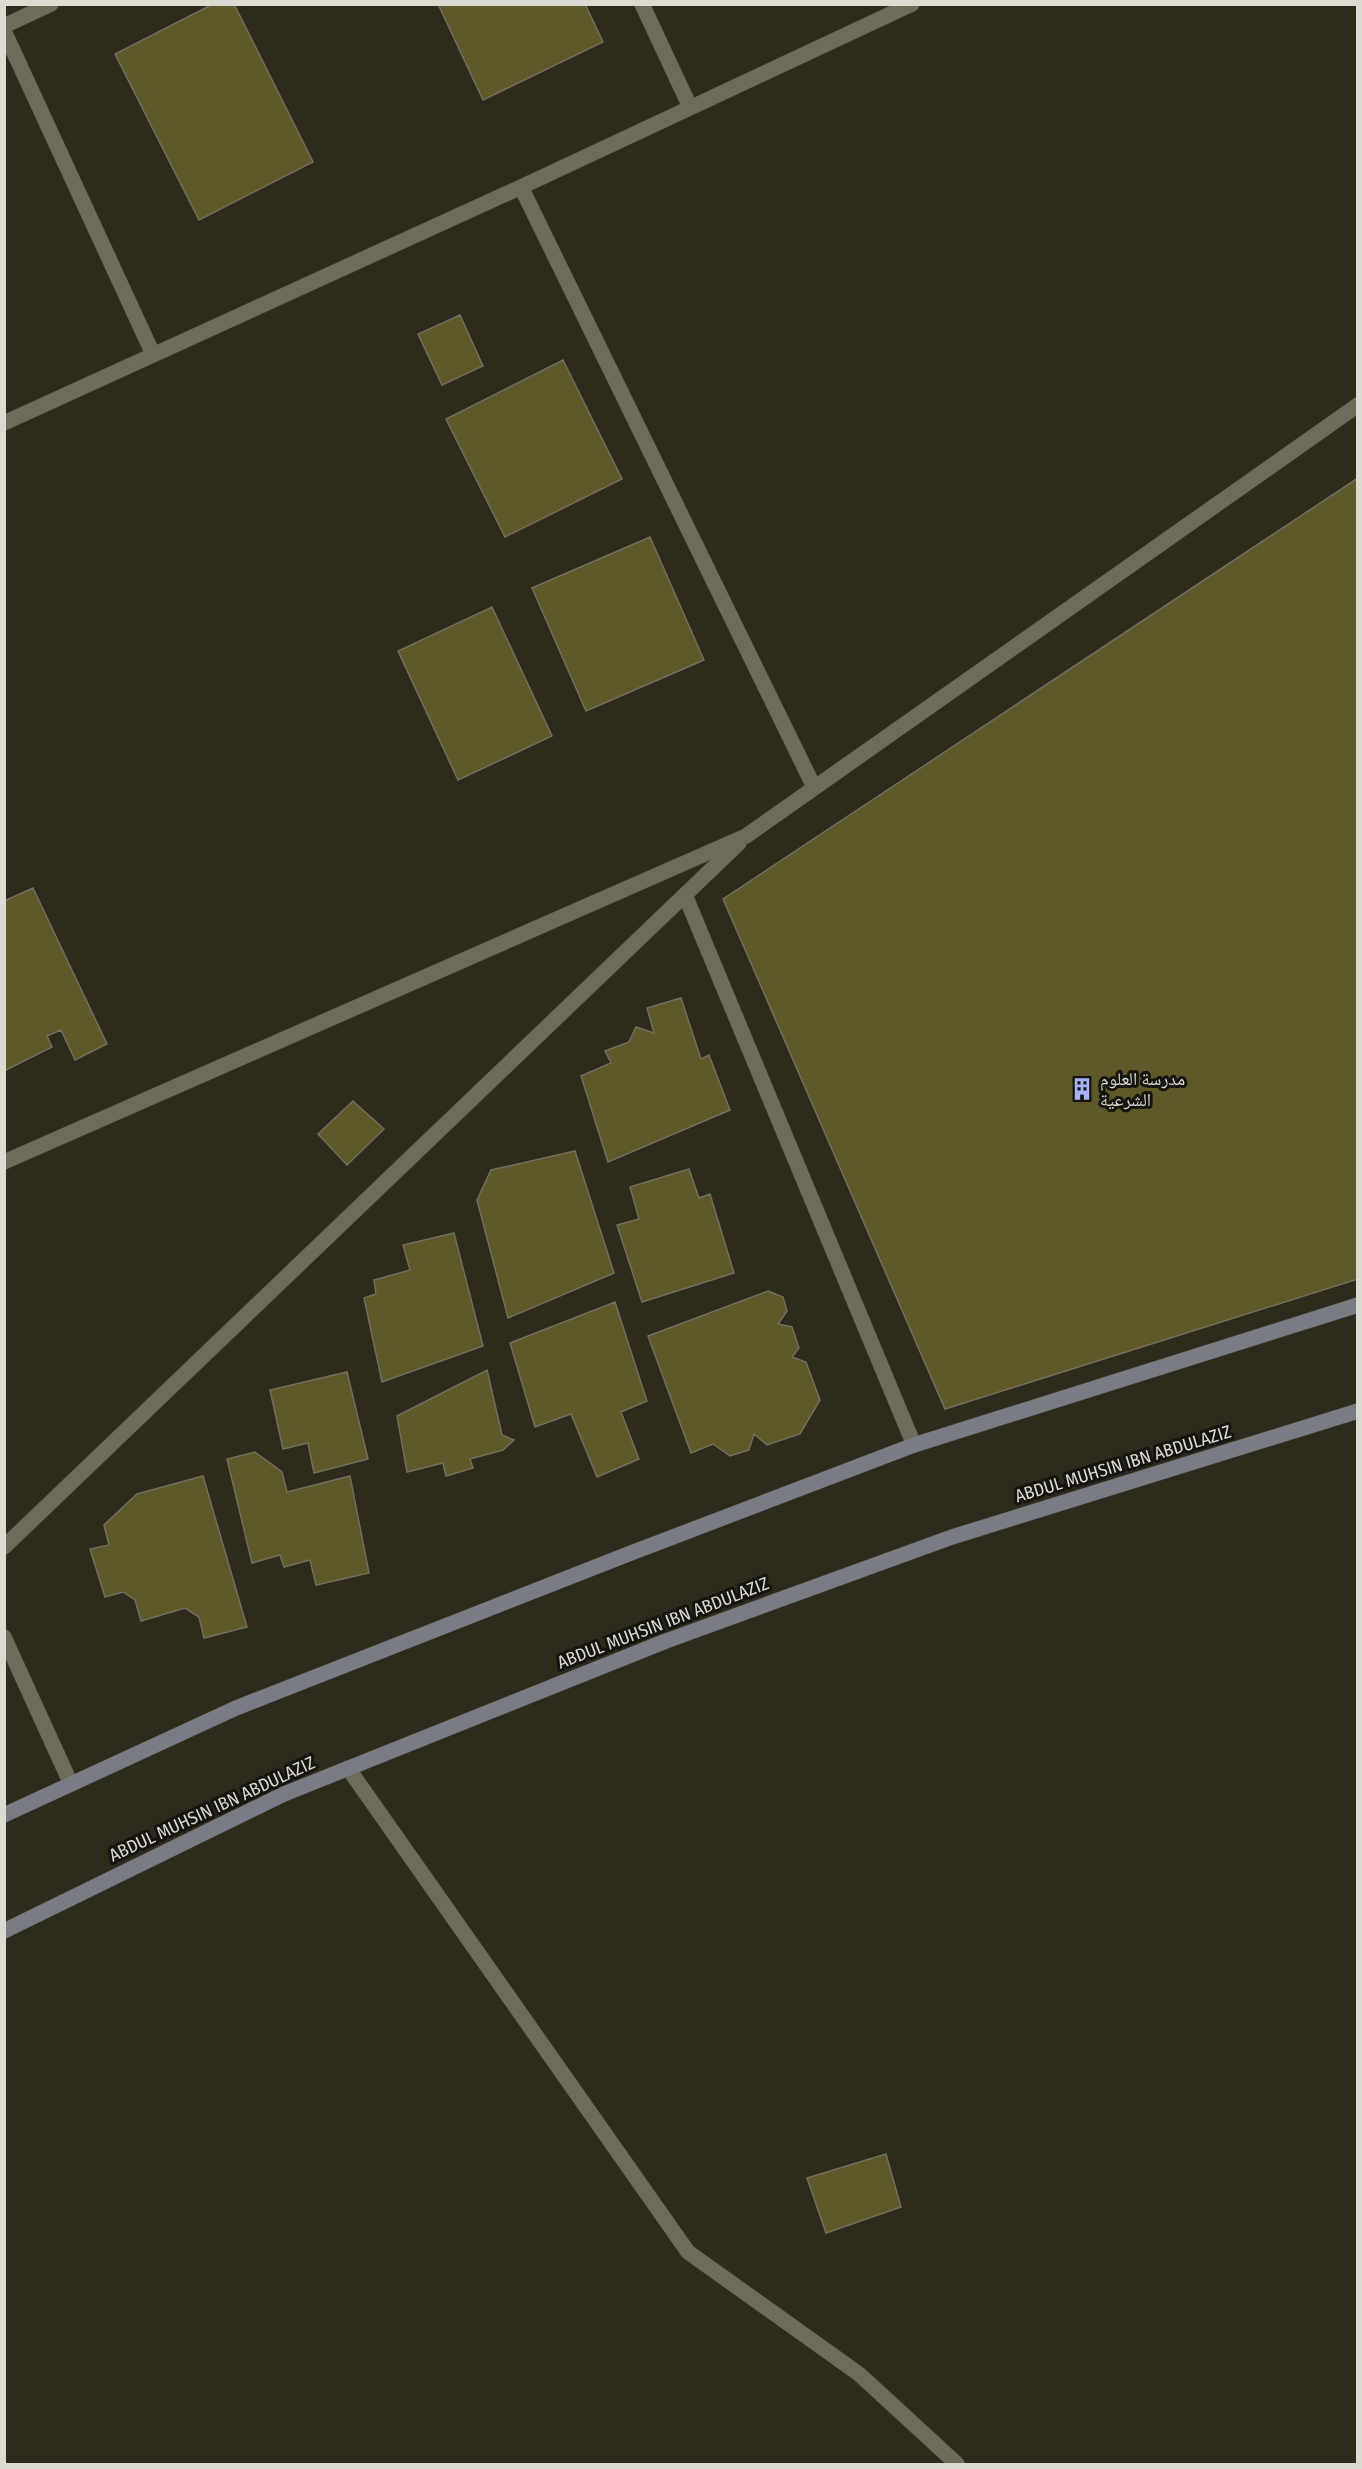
<svg xmlns="http://www.w3.org/2000/svg" width="1362" height="2469" font-family="'Fira Sans Condensed','Noto Naskh Arabic',sans-serif">
	<rect width="100%" height="100%" fill="#2e2b1c"/>
	<path fill="#5f5829" stroke="#726f5e" stroke-width="1.5" d="M213 4H234L313 162 199 220 115 54Z
		M438 4H585L603 42 483 100Z
		M460 315 483 366 442 385 418 334Z
		M563 360 622 479 505 537 446 419Z
		M1358 478V1279L945 1409 723 899Z
		M650 537 704 660 586 711 532 588Z
		M492 607 552 736 458 780 398 651Z
		M33 888 107 1044 75 1060 61 1030 47 1036 52 1047 4 1071V901Z
		M681 998 701 1059 709 1055 730 1110 608 1162 581 1076 611 1063 605 1051 629 1042 636 1027 654 1033 647 1008Z
		M353 1101 384 1129 347 1165 318 1134Z
		M575 1151 614 1273 508 1318 477 1200 491 1170Z
		M689 1169 699 1198 710 1194 734 1273 642 1302 617 1225 639 1219 630 1187Z
		M454 1233 483 1346 382 1382 364 1298 376 1294 374 1280 410 1270 403 1245Z
		M768 1291 783 1297 787 1311 778 1324 792 1327 799 1348 792 1357 806 1362 820 1400 800 1434 767 1445 754 1434 749 1450 730 1456 713 1444 691 1453 648 1336Z
		M615 1302 647 1401 621 1412 639 1459 597 1477 571 1414 535 1427 510 1343Z
		M487 1370 502 1435 514 1440 503 1450 470 1459 473 1468 446 1476 443 1463 407 1472 397 1416Z
		M347 1372 368 1459 314 1473 308 1443 283 1449 270 1390Z
		M255 1452 282 1472 287 1492 350 1476 369 1573 316 1585 310 1560 284 1567 280 1555 252 1563 227 1459Z
		M203 1476 247 1627 204 1638 199 1617 185 1608 141 1621 135 1600 123 1592 105 1597 90 1549 109 1545 104 1525 137 1494Z
		M886 2154 901 2207 826 2233 807 2178Z"/>
	<g fill="none" stroke-linecap="round" stroke-linejoin="round">
		<g stroke="#49483a" stroke-width="16">
			<path id="minor" d="M642 4 690 107
				M4 26 51 4
				M4 31 153 354
				M521 187 814 787
				M4 423 521 187 912 4
				M685 895 914 1445
				M4 1162 746 836 1358 405
				M4 1547 739 843
				M4 1637 71 1784
				M348 1768 688 2252 859 2374 957 2464"/>
		</g>
		<g stroke="#49483a" stroke-width="16">
			<path id="secondary" d="M4 1815 236 1708 631 1553 914 1445 1358 1305
				M4 1931 284 1794 666 1641 952 1537 1358 1411"/>
		</g>
		<use href="#minor" stroke="#6d6b59" stroke-width="15"/>
		<use href="#secondary" stroke="#797c84" stroke-width="15"/>
	</g>
	<defs>
		<g id="building-bare" transform="scale(1.8)"><path d="M-4-6H4V6H1V3H-1V6H-4ZM-2.5-4.3h1.7v1.8h-1.7ZM.8-4.3h1.7v1.8H.8ZM-2.5-1h1.7V.8h-1.7ZM.8-1h1.7V.8H.8Z" fill="#a5b1fc" stroke="#15140d" stroke-width="2.5" paint-order="stroke"/></g>
	</defs>
	<g fill-rule="evenodd">
		<use href="#building-bare" x="1082" y="1089"/>
	</g>
	<g text-anchor="middle" stroke-width="6" stroke-linejoin="round" paint-order="stroke">
		<g font-size="18" fill="#dcdbd1" stroke="#15140d" text-anchor="start">
			<text x="1100" y="1085">مدرسة العلوم<tspan x="1100" dy="21">الشرعية</tspan></text>
		</g>
		<g font-size="18" fill="#dcdbd1" stroke="#15140d">
			<text transform="translate(1123 1464) rotate(-17)" y="6">ABDUL MUHSIN IBN ABDULAZIZ</text>
			<text transform="translate(663 1623) rotate(-21)" y="6">ABDUL MUHSIN IBN ABDULAZIZ</text>
			<text transform="translate(212 1809) rotate(-25)" y="6">ABDUL MUHSIN IBN ABDULAZIZ</text>
		</g>
	</g>
	<rect width="1362" height="2469" fill="none" stroke="#dcdbd1" stroke-width="12"/>
</svg>
